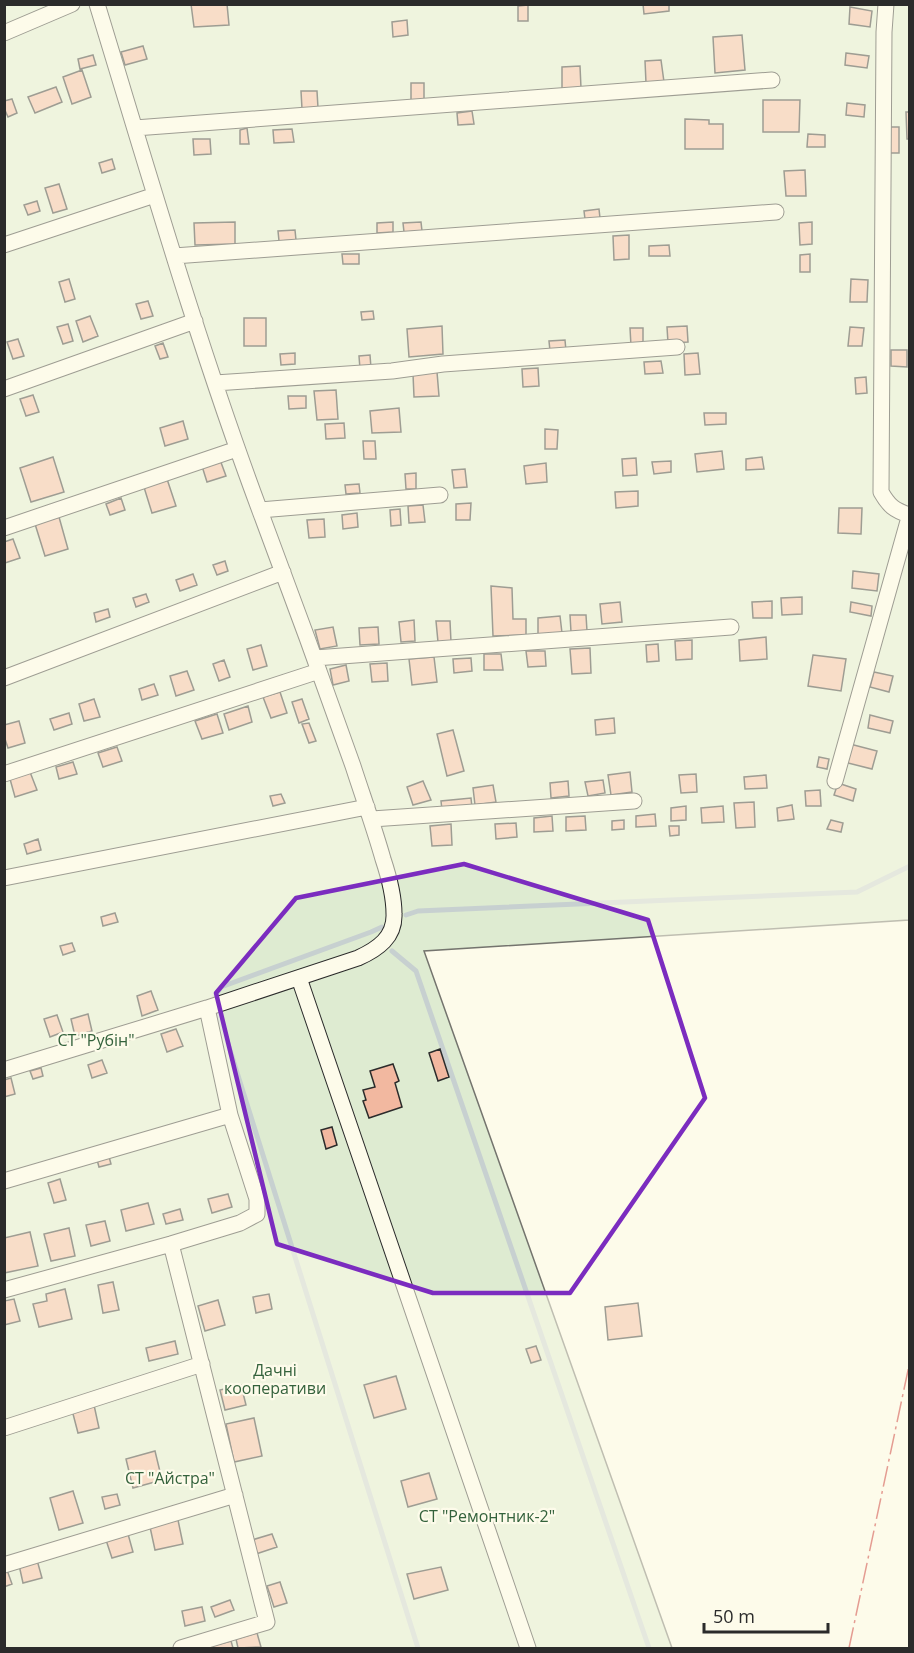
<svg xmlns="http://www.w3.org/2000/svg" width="914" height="1653" font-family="'Open Sans',sans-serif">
	<rect width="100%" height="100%" fill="#fdfbea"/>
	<path fill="#deebd1" stroke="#74746e" stroke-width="1.5" d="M5 5H909V920L424 951 672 1648H5Z"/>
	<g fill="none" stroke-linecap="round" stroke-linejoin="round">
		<path stroke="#c7d0d0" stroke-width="5" d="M406 915 418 911 857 892 910 866
			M392 951 416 971 649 1648
			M215 996 221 987 371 932 382 927
			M218 1012 418 1648"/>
	</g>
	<path fill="#f2b8a0" stroke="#2b2b2b" stroke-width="1.5" d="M191 4H227L229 25 194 27Z
		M643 4H669V11L644 14Z
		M528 5V21H518V6Z
		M850 7 872 11 870 27 849 24Z
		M407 20 408 35 393 37 392 22Z
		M742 35 745 70 715 73 713 37Z
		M143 46 147 59 125 65 121 52Z
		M846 53 869 56 867 68 845 65Z
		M93 55 96 65 80 69 78 59Z
		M661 60 664 82 646 83 645 61Z
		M580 66 581 88 562 89V67Z
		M82 70 91 97 72 104 63 77Z
		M411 83H424V101H411Z
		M56 87 62 102 35 113 28 97Z
		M301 91H317L318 108 302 109Z
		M12 99 17 113 8 117 4 108V101Z
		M763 100H800L799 132H763Z
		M847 103 865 105 864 117 846 115Z
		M472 111 474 124 458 125 457 113Z
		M906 112H910V139H907Z
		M685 119 709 120V124H723V149H685Z
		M886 127H899V153H886Z
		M247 128 249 144H240V130Z
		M292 129 294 142 274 143 273 130Z
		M808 134 825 135V147H807Z
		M193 139H210L211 154 194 155Z
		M112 159 115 169 102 173 99 163Z
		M805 170 806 196H786L784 171Z
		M59 184 67 209 53 213 45 188Z
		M37 201 40 211 28 215 24 205Z
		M599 209 600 218 585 219 584 211Z
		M235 222V244L195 245 194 223Z
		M393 222V232L377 233V223Z
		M421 222 422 231 404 232 403 223Z
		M812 222V244L800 245 799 223Z
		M295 230 296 240 279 241 278 231Z
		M629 235V259L614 260 613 236Z
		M669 245 670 256H649V246Z
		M342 254H359V264H343Z
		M810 254V272H800V255Z
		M69 279 75 299 65 302 59 282Z
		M851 279 868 280 867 302H850Z
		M148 301 153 316 141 319 136 304Z
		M373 311 374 319 362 320 361 312Z
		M90 316 98 336 83 342 76 321Z
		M244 318H266V346H244Z
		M68 324 73 341 63 344 57 327Z
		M442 326 443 354 409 357 407 329Z
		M687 326 688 342 668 343 667 327Z
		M850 327 864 328 862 346H848Z
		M630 328H643V345L631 346Z
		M18 339 24 356 13 359 7 342Z
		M565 340 566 351H550L549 341Z
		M163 343 168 357 160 359 155 346Z
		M891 350H907V367L891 366Z
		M295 353V364L281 365 280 354Z
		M698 353 700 374 685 375 684 354Z
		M370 355 371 368 360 369 359 356Z
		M661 361 663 373 645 374 644 362Z
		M538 368 539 386 523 387 522 369Z
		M437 372 439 396 414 397 413 374Z
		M866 377 867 393 856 394 855 378Z
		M336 390 338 419 317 420 314 391Z
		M33 395 39 412 26 416 20 399Z
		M288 396H306V408L289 409Z
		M399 408 401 432 372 433 370 411Z
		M704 413H726V424L705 425Z
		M183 421 188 439 165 446 160 428Z
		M344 423 345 438 326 439 325 424Z
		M545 429 558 430 557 449H545Z
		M363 441H375L376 459H364Z
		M722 451 724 469 697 472 695 454Z
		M53 457 64 492 31 502 20 468Z
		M219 457 226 476 207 482 201 463Z
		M762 457 764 469 746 470V459Z
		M636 458 637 475 623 476 622 459Z
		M671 461V472L654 474 652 462Z
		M546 463 547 482 526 484 524 466Z
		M465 469 467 487 454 488 452 470Z
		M416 473V489H406L405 474Z
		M166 476 176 506 152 513 143 484Z
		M359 484 360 493 346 494 345 485Z
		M638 491V506L616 508 615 492Z
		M121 498 125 510 110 515 106 504Z
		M471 503 470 520H456V504Z
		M423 505 425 522 409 523 408 506Z
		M839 508H862L861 534 838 533Z
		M400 509 401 525 391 526 390 510Z
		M357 513 358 527 343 529 342 515Z
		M59 517 68 549 45 556 35 524Z
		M324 519 325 537 309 538 307 520Z
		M13 539 20 558 5 563 4 542Z
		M225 561 228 571 217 575 213 565Z
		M853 571 879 574 877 591 852 588Z
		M193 574 197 585 180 591 176 580Z
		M491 586 512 588 513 619H526V635L493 636Z
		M146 594 149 602 136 607 133 598Z
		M802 597V614L782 615 781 598Z
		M772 601V618H753L752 602Z
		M620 602 622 622 602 624 600 604Z
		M851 602 872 606 871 616 850 612Z
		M108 609 110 617 96 622 94 613Z
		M570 615H586L587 631 571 632Z
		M560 616 562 633 538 635V618Z
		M414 620 415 641 401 642 399 622Z
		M436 621H450L451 642H438Z
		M333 627 337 646 320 649 315 630Z
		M378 627 379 644 360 645 359 628Z
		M766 637 767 659 740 661 739 640Z
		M692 640V659L676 660 675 641Z
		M658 644 659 661 647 662 646 645Z
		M261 645 267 666 253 670 247 649Z
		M590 648 591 673 572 674 570 649Z
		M526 651H545L546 666 528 667Z
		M484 654H501L503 670H484Z
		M813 655 846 659 841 691 808 686Z
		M434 657 437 682 412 685 409 659Z
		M471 658 472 671 454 673 453 659Z
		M224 660 230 677 219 681 213 664Z
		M387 663 388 681 372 682 370 664Z
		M346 665 349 681 333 685 330 669Z
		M187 671 194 690 176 696 170 676Z
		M874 672 893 676 889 692 870 687Z
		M154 684 158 695 142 700 139 689Z
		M280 692 287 713 271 718 263 697Z
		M94 699 100 717 84 721 79 704Z
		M302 699 309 719 299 723 292 702Z
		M248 706 252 722 229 730 224 714Z
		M69 713 72 724 54 730 50 719Z
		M217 714 223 733 202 739 195 721Z
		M870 715 893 721 890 733 868 728Z
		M614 718 615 733 596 735 595 720Z
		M19 721 25 743 8 748 4 736V725Z
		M309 723 316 741 309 743 302 724Z
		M453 730 464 771 447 776 437 734Z
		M850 744 877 751 872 769 844 762Z
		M117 747 122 761 103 767 98 753Z
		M819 757 829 759 827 769 817 767Z
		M73 762 77 774 59 779 56 767Z
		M30 772 37 790 15 797 10 779Z
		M630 772 632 792 611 795 608 775Z
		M630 772 632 792 611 795 608 775Z
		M696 774 697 792 681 793 679 775Z
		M766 775 767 788 745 789 744 777Z
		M603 780 605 793 588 796 585 782Z
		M603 780 605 793 588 796 585 782Z
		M423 781 431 800 413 805 407 787Z
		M568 781 569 796 551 798 550 783Z
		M838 783 856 789 853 801 834 795Z
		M493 785 496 802 475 805 473 788Z
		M820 790 821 806H806L805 791Z
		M281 794 285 803 273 806 270 796Z
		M471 798 472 808 442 810 441 801Z
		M754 802 755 827 736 828 734 803Z
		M792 805 794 819 778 821 777 808Z
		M686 806V820L671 821V808Z
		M723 806 724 822 702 823 701 808Z
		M655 814 656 826 636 827V816Z
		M552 816 553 831 534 832V818Z
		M585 816 586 830 566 831V817Z
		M624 820V829L612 830V821Z
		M831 820 843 823 841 832 827 829Z
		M516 823 517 837 496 839 495 824Z
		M451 824 452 845 432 846 430 826Z
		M669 826H679V835L670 836Z
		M38 839 41 850 27 854 24 844Z
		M115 913 118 922 103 926 101 917Z
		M72 943 75 951 63 955 60 946Z
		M151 991 158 1010 142 1016 137 996Z
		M88 1014 92 1031 75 1036 71 1019Z
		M57 1015 63 1032 50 1037 44 1019Z
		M176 1029 183 1046 167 1052 161 1034Z
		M440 1049 449 1077 438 1081 429 1053Z
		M102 1060 107 1073 92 1078 88 1065Z
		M393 1064 399 1081 395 1083 402 1107 369 1118 363 1101 366 1100 363 1090 375 1087 370 1071Z
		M41 1068 43 1076 33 1079 30 1071Z
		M11 1078 15 1094 4 1097V1080Z
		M332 1127 337 1145 326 1149 321 1130Z
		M108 1153 111 1164 99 1167 96 1156Z
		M60 1179 66 1200 54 1203 48 1183Z
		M228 1194 232 1207 212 1213 208 1199Z
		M148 1203 154 1224 126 1231 121 1210Z
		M180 1209 183 1220 166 1224 163 1214Z
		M105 1221 110 1241 91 1246 86 1225Z
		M69 1228 75 1256 51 1261 44 1234Z
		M30 1232 38 1266 4 1273V1238Z
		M113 1282 119 1310 103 1313 98 1285Z
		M65 1289 72 1319 39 1327 33 1304 47 1301 46 1294Z
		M269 1294 272 1309 256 1313 253 1297Z
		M14 1299 20 1321 4 1325V1301Z
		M218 1300 225 1325 205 1331 198 1306Z
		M638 1303 642 1336 608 1340 605 1307Z
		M175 1341 178 1354 149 1361 146 1348Z
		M536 1346 541 1360 531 1363 526 1349Z
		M396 1376 406 1409 374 1418 364 1385Z
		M241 1385 246 1405 225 1410 220 1390Z
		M94 1405 99 1428 78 1433 72 1410Z
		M254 1418 262 1456 234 1462 226 1424Z
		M155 1451 162 1480 133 1488 126 1459Z
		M429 1473 437 1499 408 1507 401 1481Z
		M73 1491 83 1523 59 1530 50 1498Z
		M117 1494 120 1505 105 1509 102 1497Z
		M178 1520 183 1544 155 1550 150 1527Z
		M128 1534 133 1552 112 1558 106 1540Z
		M272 1534 277 1547 256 1554 252 1540Z
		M37 1560 42 1578 23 1583 19 1565Z
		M441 1567 448 1590 414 1599 407 1574Z
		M7 1570 12 1584 4 1587V1571Z
		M280 1582 287 1603 274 1607 267 1586Z
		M230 1600 234 1610 215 1617 211 1607Z
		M202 1607 205 1621 185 1626 182 1611Z
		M257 1633 261 1647 238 1648 236 1639Z
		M231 1641 233 1648H204Z"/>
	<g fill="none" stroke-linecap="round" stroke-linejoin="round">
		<g stroke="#2b2b2b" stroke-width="17">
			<path id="street" d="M886 4 884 32 881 492C889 506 894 510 909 515
				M4 33 72 4
				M135 128 772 80
				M4 245 155 195
				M174 256 776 212
				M215 383 392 371 443 364 677 347
				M4 389 195 321
				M260 510 440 495
				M4 528 237 449
				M315 658 731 627
				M4 678 283 572
				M4 774 319 671
				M835 781 910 514
				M372 819 634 801
				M4 878 367 807
				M299 978 528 1648
				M4 1070 207 1008
				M4 1181 230 1115 207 1008 358 958C378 949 395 937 394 914 394 895 389 877 383 859 374 827 363 797 353 766 323 681 292 596 260 511 198 345 149 174 97 4
				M171 1244 267 1622 181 1648
				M4 1290 171 1244 240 1223 257 1214V1199L230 1115
				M4 1428 202 1364
				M4 1565 235 1495"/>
		</g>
		<use href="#street" stroke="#fdfbea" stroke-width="15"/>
		<path stroke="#c62828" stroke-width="1.5" stroke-dasharray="21 4.5 3 4.5" stroke-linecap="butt" d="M849 1648 910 1361"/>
	</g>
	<path d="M0 0H914V1653H0ZM464 864 648 920 705 1098 570 1293H433L277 1244 216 993 296 898Z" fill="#fdfbea" fill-opacity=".55" fill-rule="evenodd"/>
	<path fill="none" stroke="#7b2cbf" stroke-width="4.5" stroke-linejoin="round" d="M464 864 648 920 705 1098 570 1293H433L277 1244 216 993 296 898Z"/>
	<g text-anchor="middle" stroke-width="4.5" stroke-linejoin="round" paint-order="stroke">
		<g font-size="16" fill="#34623c" stroke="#fdfbea">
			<text x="96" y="1046">СТ "Рубін"</text>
			<text x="275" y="1376">Дачні<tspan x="275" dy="18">кооперативи</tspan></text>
			<text x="170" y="1484">СТ "Айстра"</text>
			<text x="487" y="1522">СТ "Ремонтник-2"</text>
		</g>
	</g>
	<rect width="914" height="1653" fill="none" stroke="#2b2b2b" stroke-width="12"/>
	<path d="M704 1623v9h124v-9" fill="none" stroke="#2b2b2b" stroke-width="3"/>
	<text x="713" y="1623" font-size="18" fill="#2b2b2b" stroke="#fdfbea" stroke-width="4.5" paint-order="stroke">50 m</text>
</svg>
